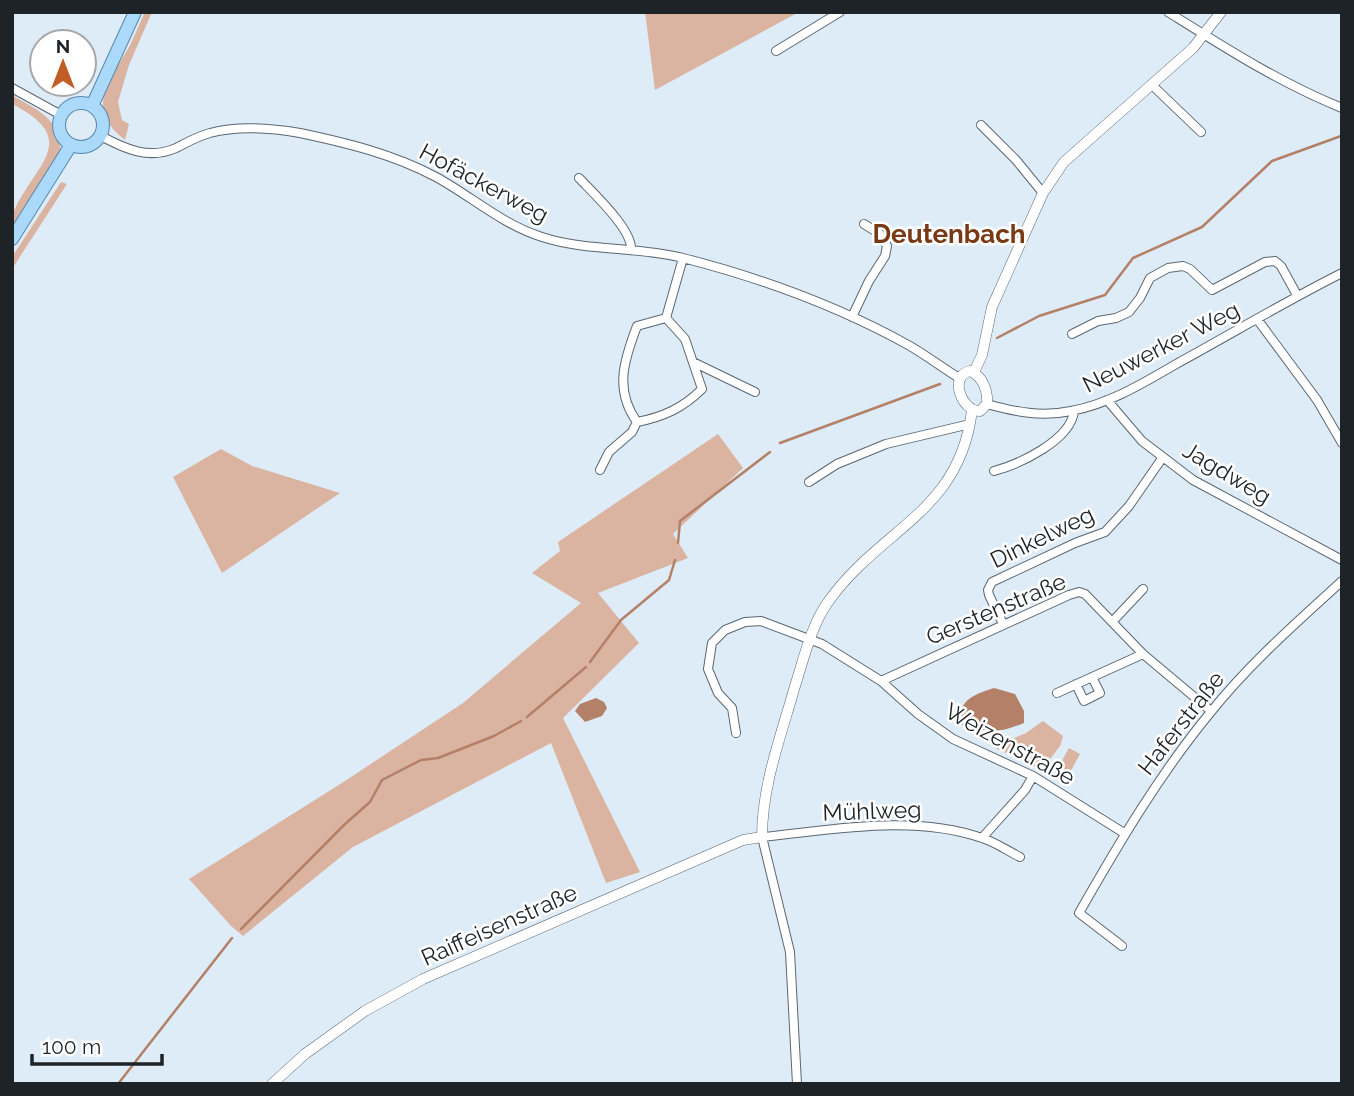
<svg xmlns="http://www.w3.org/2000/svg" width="1354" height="1096" font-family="Raleway,sans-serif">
	<rect width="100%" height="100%" fill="#deecf7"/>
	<path fill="#dbb4a1" d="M145 12H152L129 65 118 102 122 120 129 124 125 140C114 132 102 119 103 103 104 82 122 61 131 43 136 33 140 22 145 12Z
		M645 12H799L655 90Z
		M12 95C37 110 62 119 60 152L12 233C12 226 11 217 14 211 34 165 83 140 12 104Z
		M61 182 67 184 12 269V257Z
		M718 434 743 468 673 534 688 558 598 593 639 643 563 718 640 872 606 883 551 743 353 847 243 936 231 926 189 879 345 781 463 703 581 603 532 573 560 551 558 542Z
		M221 449 252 466 340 493 222 573 173 477Z
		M1043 721 1063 736 1060 746 1042 770 993 747 1026 733Z
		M1069 748 1080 754 1068 776 1057 770Z"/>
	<path fill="#b48067" d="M994 688 1015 694 1024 711V723C997 734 989 732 962 725 955 701 975 694 994 688Z
		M596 698 604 702 607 708 602 716 585 722 575 711 580 704Z"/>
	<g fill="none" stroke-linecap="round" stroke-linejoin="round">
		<path stroke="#b48067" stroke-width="2.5" d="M997 338 1039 316 1105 295 1133 258 1202 227 1272 161 1341 136
			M780 443 940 384
			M678 543 680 521 770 452
			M590 662 621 620 669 580 675 560
			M527 717 586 667
			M241 929 345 824 370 802 382 780 421 760 438 758 494 736 521 721
			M118 1084 232 938"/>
		<g stroke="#5b6771" stroke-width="10">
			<path id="minor" d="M1168 12C1224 47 1280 83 1342 108
				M776 51 840 12
				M1153 86 1201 132
				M12 88 61 115
				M981 125 1016 160 1043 193
				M101 136C125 149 149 160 176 148 188 142 198 136 210 133 239 125 271 128 300 133 347 143 393 154 436 177 471 196 503 225 542 237 588 252 636 246 683 258 761 278 840 307 910 346 927 356 943 368 959 378
				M579 178C593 193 633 230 631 250
				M852 317 869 281 885 256 887 246 880 234 864 224
				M666 318 685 339 702 389C683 408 663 417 637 422 614 390 624 360 637 326Z
				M666 318 683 258
				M1257 319 1317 400 1342 443
				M1072 334 1098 321 1116 318 1129 312 1140 298 1150 278 1168 268 1183 266 1190 269 1212 290 1265 262 1275 261 1281 266 1297 295
				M693 362 755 392
				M1107 400 1142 441 1193 480 1342 560
				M987 404C1015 412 1042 417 1071 411 1110 404 1145 382 1178 363 1233 333 1286 301 1342 273
				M600 470 609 452 632 432 637 422
				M994 471C1020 464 1071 440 1074 411
				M809 482 837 464 886 444 970 424
				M1112 622 1143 589
				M1003 624 989 595 988 590 992 582 1075 543 1105 532 1129 506 1163 457
				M881 681 1069 595 1079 592 1085 594 1143 654 1211 711
				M1076 684 1084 701 1100 693 1092 677
				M1057 693 1143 654
				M736 733 732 708 718 693 708 669 712 643 725 630 745 622 761 621 822 644 881 681 918 714 953 739 1033 776 1124 833
				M982 838 1025 790 1033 776
				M1122 946 1079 913C1119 843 1159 775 1210 713 1249 664 1296 623 1342 581
				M797 1084 790 952 762 837C833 830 912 814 982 838 995 842 1008 851 1020 857"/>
		</g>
		<g stroke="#5b6771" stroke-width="11">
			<path id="tertiary" d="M970 371C983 376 988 391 987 404L980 411C962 412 948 376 970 371Z
				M974 372 982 355 992 307 1043 193 1064 162 1193 48 1221 12
				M272 1084 305 1054 365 1011 423 979 743 840 762 837C762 785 781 736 795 686 804 658 811 626 828 602 880 528 960 513 972 410"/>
		</g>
		<g stroke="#5588ae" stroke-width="14">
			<path id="primary" d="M59 125a22 22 0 1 1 44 0a22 22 0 1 1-44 0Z
				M92 106 135 12
				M12 239 71 145"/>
		</g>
		<use href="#minor" stroke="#fff" stroke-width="8"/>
		<use href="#tertiary" stroke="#fff" stroke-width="10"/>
		<use href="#primary" stroke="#abd9fa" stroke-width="12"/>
	</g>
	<g text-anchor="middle" stroke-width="5" stroke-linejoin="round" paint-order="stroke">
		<g font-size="23" fill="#1e2327" stroke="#fff">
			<text transform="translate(484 183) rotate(28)" y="8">Hofäckerweg</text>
			<text transform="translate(1161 347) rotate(-27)" y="8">Neuwerker Weg</text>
			<text transform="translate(1227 473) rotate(31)" y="8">Jagdweg</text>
			<text transform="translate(1042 537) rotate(-26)" y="8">Dinkelweg</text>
			<text transform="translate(996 609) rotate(-23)" y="8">Gerstenstraße</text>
			<text transform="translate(1181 723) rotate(-52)" y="8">Haferstraße</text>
			<text transform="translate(1010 744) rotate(29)" y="8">Weizenstraße</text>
			<text transform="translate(872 811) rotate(-2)" y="8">Mühlweg</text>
			<text transform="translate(499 925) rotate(-24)" y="8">Raiffeisenstraße</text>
		</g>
		<g font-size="26" font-weight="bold" fill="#783915" stroke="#fff">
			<text x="949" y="243">Deutenbach</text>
		</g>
	</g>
	<rect width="1354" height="1096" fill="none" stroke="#1e2327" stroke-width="28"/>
	<g transform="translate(63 63)"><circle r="33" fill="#ffffff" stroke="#a5a7a9" stroke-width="2"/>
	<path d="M0-5L12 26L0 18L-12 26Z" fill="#c15e25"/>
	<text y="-10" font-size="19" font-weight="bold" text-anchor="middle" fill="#1e2327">N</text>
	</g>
	<path d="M32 1054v10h130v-10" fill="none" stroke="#1e2327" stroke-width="3.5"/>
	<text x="42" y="1054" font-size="21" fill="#1e2327" stroke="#ffffff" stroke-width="5" paint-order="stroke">100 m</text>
</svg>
